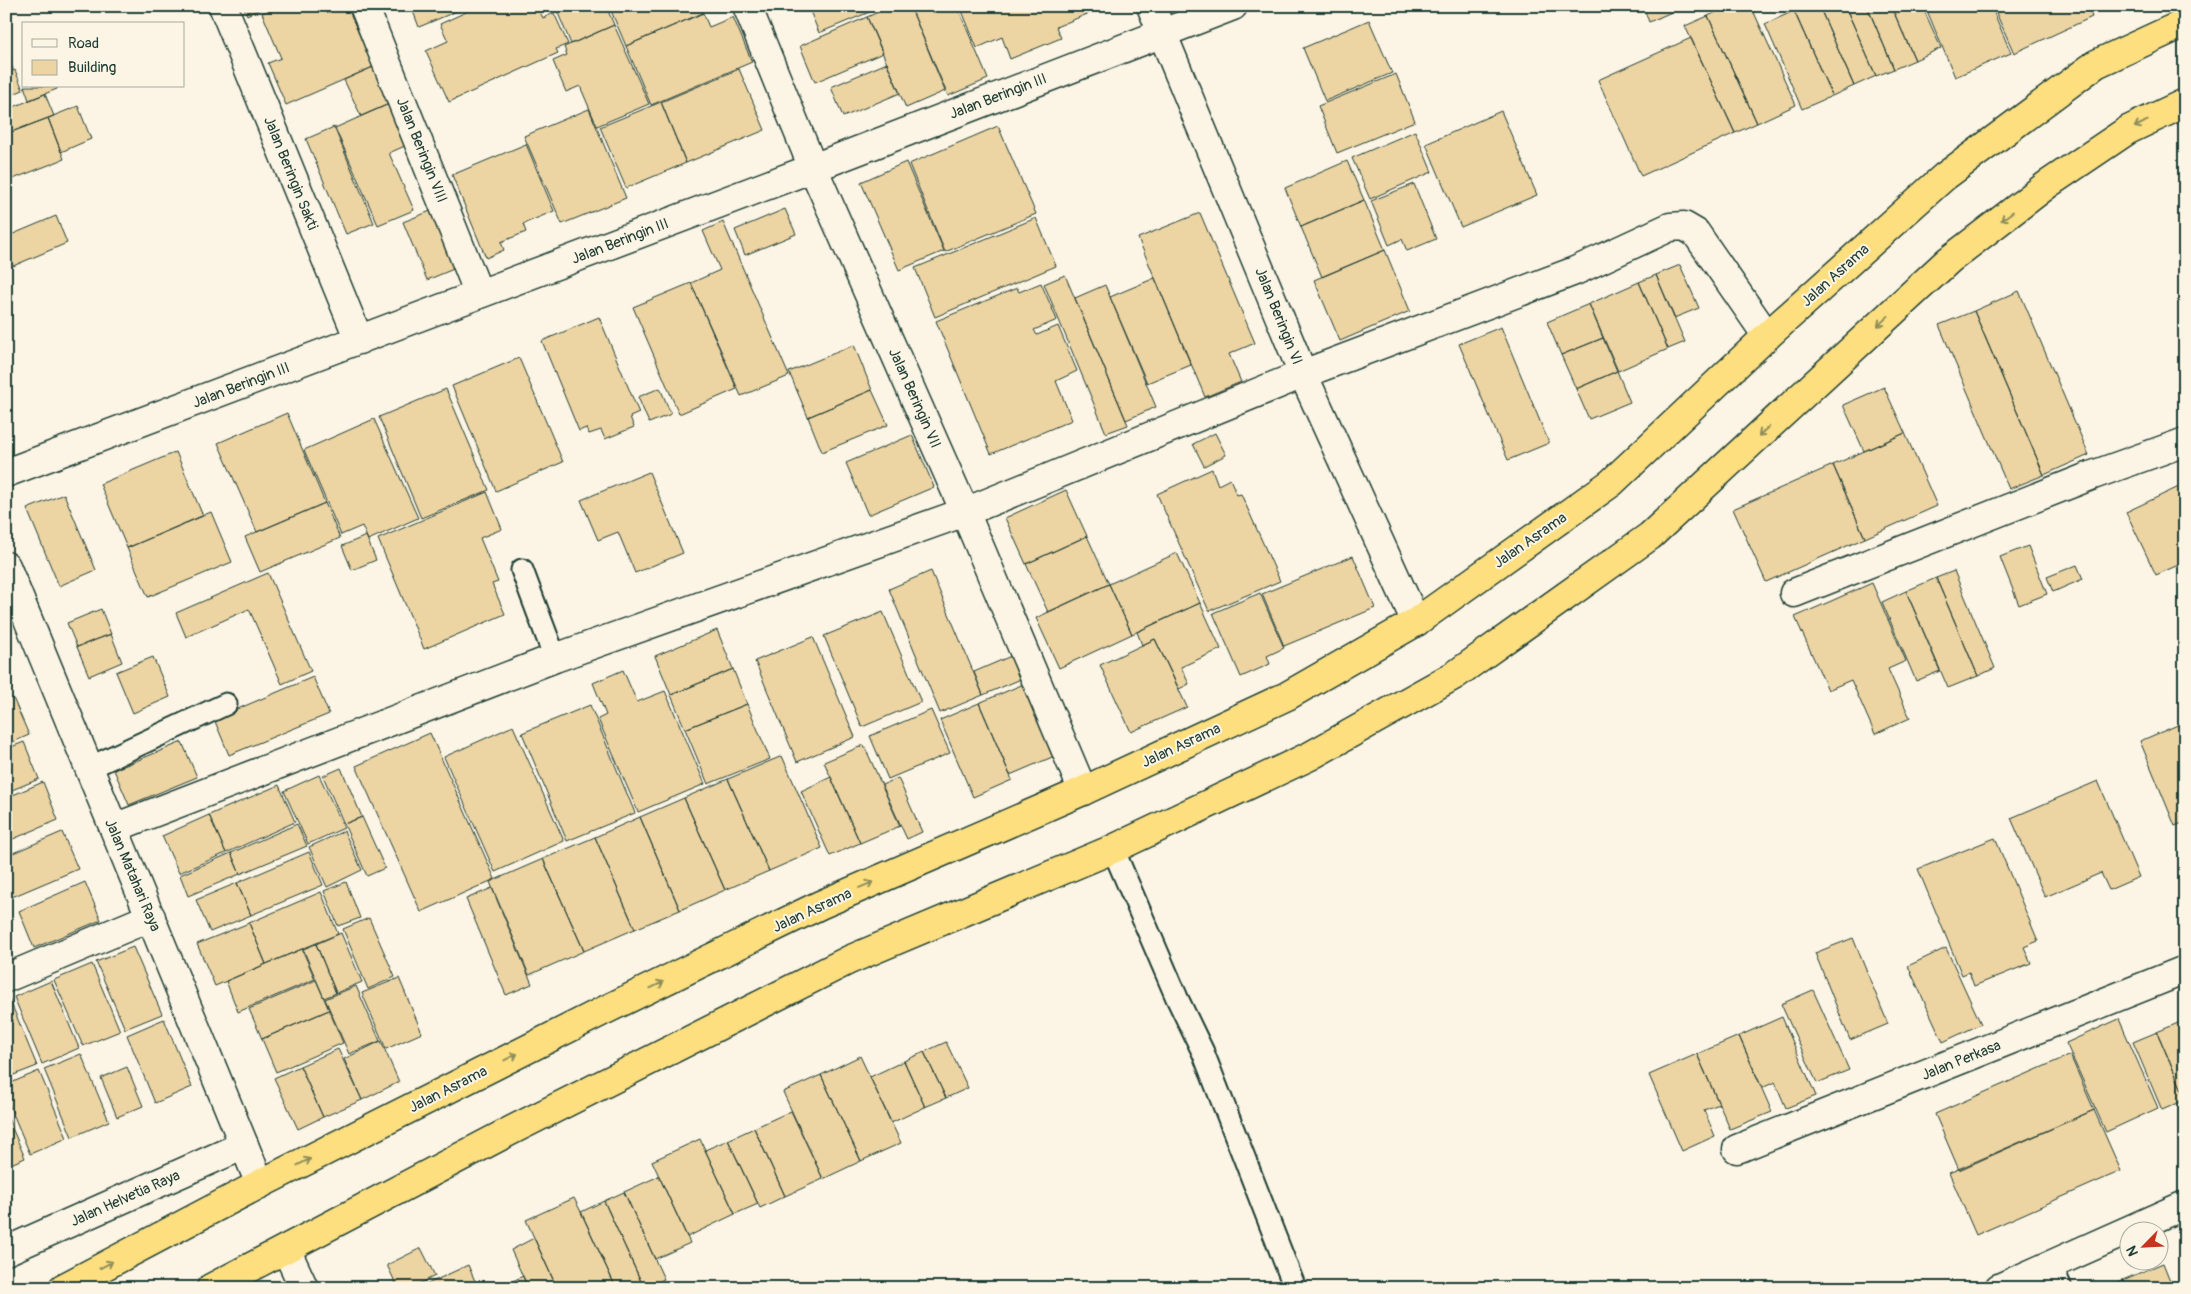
<svg xmlns="http://www.w3.org/2000/svg" width="2191" height="1294" font-family="Pangolin,sans-serif">
	<rect width="100%" height="100%" fill="#fcf5e5"/>
	<filter id="ink" filterUnits="userSpaceOnUse"><feTurbulence type="fractalNoise" baseFrequency=".02" numOctaves="2"/><feDisplacementMap in="SourceGraphic" scale="10" xChannelSelector="R" yChannelSelector="G"/><feConvolveMatrix kernelMatrix="1 2 1 2 8 2 1 2 1" color-interpolation-filters="sRGB"/></filter>
	<g filter="url(#ink)">
		<path fill="#edd4a3" stroke="#1f3d34" d="M243 6H267L247 15Z
			M278 6H347L373 67 286 105 268 63 281 58 262 13Z
			M411 6H469L419 27Z
			M479 6H537L543 18 554 13 568 44 556 49 558 53 449 102 426 51 448 41 440 24Z
			M555 6H606L614 25 571 44Z
			M609 6H700L703 13 626 46Z
			M808 6H884L819 33Z
			M892 6H910L945 91 906 108 867 17Z
			M910 6H957L988 79 948 96Z
			M960 6H1103L1104 7 1056 27 1061 38 1010 59 1002 37 977 48Z
			M1643 6H1685L1649 22Z
			M1729 6H1751L1796 105 1757 123 1708 16Z
			M1805 6H1819L1854 86 1832 96 1794 11Z
			M1819 6H1845L1876 76 1854 86Z
			M1845 6H1867L1894 69 1876 76Z
			M1867 6H1891L1915 60 1894 69Z
			M1891 6H1922L1941 48 1915 60Z
			M1925 6H1991L2011 53 1955 77Z
			M1993 6H2088L2092 17 2014 53Z
			M1794 11 1832 96 1802 109 1765 24Z
			M703 13 709 27 733 17 752 62 651 105 626 46Z
			M1708 16 1757 123 1735 133 1685 26Z
			M867 17 883 53 815 82 800 46Z
			M1369 20 1392 73 1325 101 1303 48Z
			M614 25 649 104 597 126 580 86 566 92 553 61 567 55 564 47Z
			M1691 38 1735 133 1641 176 1598 80Z
			M6 53 13 69 6 72Z
			M887 63 900 93 843 117 831 87Z
			M373 67 389 104 361 116 344 80Z
			M739 69 765 130 686 163 661 102Z
			M15 70 23 90 6 97V74Z
			M1396 74 1415 121 1337 153 1318 106Z
			M24 86H56L57 89 29 100Z
			M45 94 54 116 6 134V110Z
			M661 102 686 163 626 188 600 127Z
			M389 104 407 145 389 153 414 210 378 225 335 128Z
			M78 106 91 139 61 152 48 118Z
			M589 109 626 198 562 224 524 136Z
			M1501 111 1537 195 1461 227 1426 144Z
			M48 118 64 159 13 179 6 162V134Z
			M998 126 1036 214 945 252 909 164Z
			M334 127 374 223 346 234 306 139Z
			M1415 131 1432 172 1370 199 1352 158Z
			M526 144 554 211 523 224 526 232 501 242 504 250 486 258 452 175Z
			M1347 161 1364 200 1301 227 1285 188Z
			M906 162 944 251 899 270 861 182Z
			M1414 184 1436 239 1407 251 1402 239 1389 245 1371 201Z
			M1364 200 1385 250 1322 277 1301 227Z
			M785 209 796 234 745 255 735 230Z
			M433 210 456 268 427 280 403 222Z
			M1200 213 1255 343 1229 354 1241 382 1205 397 1138 238Z
			M56 216 67 243 6 269V237Z
			M1036 218 1056 266 935 317 915 268Z
			M723 222 789 376 741 396 691 283 720 270 703 231Z
			M1385 250 1410 311 1340 341 1314 280Z
			M1680 265 1699 308 1674 318 1656 275Z
			M1065 275 1128 425 1106 433 1044 284Z
			M1656 275 1685 342 1668 349 1639 282Z
			M1155 278 1191 365 1147 383 1110 297Z
			M1639 282 1668 349 1618 371 1589 304Z
			M691 283 737 389 679 414 633 307Z
			M1041 283 1057 320 1034 330 1037 335 1058 326 1077 371 1056 381 1072 420 991 454 936 321 1017 288 1019 292Z
			M1105 285 1156 407 1126 420 1075 298Z
			M2019 291 2089 455 2044 475 1974 311Z
			M1589 304 1603 338 1561 355 1547 322Z
			M1974 311 2044 475 2009 489 1939 325Z
			M599 317 639 413 630 417 634 427 605 439 601 430 589 434 586 428 579 431 542 341Z
			M1501 327 1549 443 1508 460 1459 344Z
			M1603 338 1617 371 1576 389 1561 355Z
			M854 345 872 390 808 417 789 372Z
			M519 358 563 462 496 491 452 386Z
			M1617 371 1630 402 1589 419 1576 389Z
			M1884 387 1905 433 1864 451 1843 405Z
			M660 388 671 414 649 423 638 397Z
			M446 389 489 490 421 518 379 417Z
			M872 390 888 425 822 452 808 417Z
			M287 413 325 503 257 532 218 443Z
			M374 419 418 518 368 540 362 526 341 535 304 450Z
			M1215 433 1226 455 1204 466 1193 444Z
			M1905 433 1937 506 1865 538 1833 465Z
			M912 435 934 487 868 515 846 463Z
			M176 452 203 516 127 548 100 484Z
			M1833 465 1865 538 1766 582 1733 509Z
			M1212 469 1218 485 1230 479 1237 495 1241 494 1280 581 1209 611 1157 494Z
			M649 472 683 553 635 573 618 532 598 540 581 500Z
			M2183 485 2185 562 2156 575 2126 512Z
			M1066 490 1087 536 1026 564 1005 518Z
			M487 492 502 529 480 538 498 582 492 584 505 614 424 649 378 539Z
			M64 494 96 570 59 586 27 509Z
			M325 503 340 538 260 572 245 537Z
			M211 512 232 562 148 597 127 548Z
			M366 536 376 560 352 570 342 546Z
			M1087 536 1109 584 1048 612 1026 564Z
			M2028 546 2047 594 2019 605 2000 557Z
			M1177 553 1200 603 1132 634 1109 584Z
			M1353 556 1375 608 1284 646 1262 594Z
			M2077 565 2083 579 2053 592 2047 577Z
			M931 571 983 695 940 713 889 589Z
			M1954 571 1995 668 1978 676 1936 578Z
			M268 573 311 671 282 684 249 609 186 637 176 613Z
			M1936 578 1978 676 1948 688 1906 591Z
			M1872 583 1906 661 1888 669 1910 718 1875 734 1851 680 1828 690 1795 617Z
			M1109 584 1132 634 1059 668 1036 618Z
			M1906 591 1940 671 1916 681 1882 602Z
			M1260 593 1284 648 1267 656 1270 664 1241 677 1213 613Z
			M1200 603 1221 649 1181 667 1189 684 1179 689 1155 639 1142 645 1137 632Z
			M101 609 111 634 77 647 67 623Z
			M883 612 921 702 862 727 824 636Z
			M717 630 733 669 671 695 655 656Z
			M111 634 122 662 89 676 77 647Z
			M813 637 855 737 797 762 755 661Z
			M1155 639 1187 707 1131 732 1100 665Z
			M1011 656 1021 679 983 695 974 672Z
			M153 657 170 697 133 713 116 672Z
			M733 669 747 704 685 729 671 695Z
			M623 670 637 702 665 691 705 784 638 812 598 719 606 715 593 683Z
			M313 677 329 714 229 755 214 719Z
			M1026 683 1057 755 1010 775 979 703Z
			M13 698 29 735 6 745V701Z
			M979 703 1012 780 973 797 940 720Z
			M747 704 770 759 708 784 685 729Z
			M590 705 635 813 567 841 522 733Z
			M931 710 950 753 888 779 870 736Z
			M2185 722V822L2175 826 2140 741Z
			M513 726 564 841 495 872 444 757Z
			M430 733 495 879 421 912 356 766Z
			M24 742 39 779 7 792 6 749Z
			M182 742 197 777 129 805 114 770Z
			M864 745 900 826 860 843 824 762Z
			M782 756 822 848 769 871 728 779Z
			M341 768 362 817 344 824 323 776Z
			M319 775 344 828 308 844 284 791Z
			M831 777 860 843 830 856 801 791Z
			M898 778 922 832 907 839 882 785Z
			M728 779 769 871 725 890 684 798Z
			M2098 781 2139 877 2109 890 2101 873 2045 897 2011 818Z
			M43 782 58 820 6 842V798Z
			M279 785 295 822 226 853 209 815Z
			M684 798 725 890 680 910 640 817Z
			M209 815 226 853 179 873 162 836Z
			M362 817 385 868 367 876 344 824Z
			M640 817 680 910 635 929 595 837Z
			M297 824 307 846 240 874 231 853Z
			M344 831 362 870 327 887 309 847Z
			M62 832 78 869 12 897 6 884V856Z
			M595 837 635 929 584 951 543 859Z
			M1995 838 2038 941 2024 947 2031 963 1974 986 1969 972 1962 975 1918 869Z
			M309 852 323 885 251 915 237 883Z
			M231 853 240 874 188 896 180 875Z
			M543 859 584 951 529 975 490 882Z
			M85 882 101 920 34 948 19 911Z
			M346 882 360 918 338 926 324 891Z
			M237 883 251 915 210 932 196 900Z
			M492 888 532 984 506 995 466 899Z
			M321 892 338 934 266 964 249 923Z
			M369 918 395 977 368 989 343 929Z
			M249 923 266 964 215 986 197 944Z
			M341 933 362 982 336 993 316 944Z
			M1853 938 1888 1024 1850 1040 1815 953Z
			M316 944 336 993 324 998 303 949Z
			M133 947 162 1014 125 1029 96 962Z
			M1946 948 1981 1024 1943 1042 1908 966Z
			M302 949 315 979 238 1012 226 981Z
			M92 964 120 1031 83 1046 54 980Z
			M399 978 422 1033 386 1049 362 993Z
			M316 980 329 1010 262 1039 249 1009Z
			M51 981 79 1048 42 1064 14 997Z
			M356 986 380 1041 349 1054 325 999Z
			M1813 990 1849 1070 1817 1083 1781 1004Z
			M9 998 37 1066 6 1078V999Z
			M329 1010 343 1043 276 1072 262 1039Z
			M1782 1017 1816 1096 1786 1108 1775 1082 1762 1088 1739 1036Z
			M164 1019 192 1087 155 1103 127 1035Z
			M2119 1019 2158 1108 2106 1132 2066 1043Z
			M2185 1020V1097L2157 1032Z
			M2157 1032 2185 1097V1100L2162 1110 2133 1042Z
			M1739 1036 1772 1112 1730 1129 1697 1054Z
			M381 1041 399 1082 362 1100 344 1059Z
			M946 1042 968 1088 946 1098 924 1052Z
			M338 1049 362 1100 323 1117 300 1066Z
			M924 1052 946 1098 925 1107 904 1061Z
			M81 1054 109 1121 72 1137 44 1069Z
			M1697 1054 1719 1104 1704 1110 1715 1136 1682 1151 1649 1075Z
			M2070 1055 2094 1110 1959 1170 1935 1114Z
			M860 1056 901 1143 861 1161 821 1075Z
			M904 1061 925 1107 891 1123 870 1077Z
			M300 1066 323 1117 298 1129 274 1078Z
			M127 1067 143 1106 117 1117 101 1078Z
			M39 1071 67 1138 30 1154 6 1097V1085Z
			M821 1075 861 1161 823 1179 783 1092Z
			M2094 1110 2121 1171 1976 1235 1949 1173Z
			M791 1111 823 1179 785 1196 754 1128Z
			M6 1114 25 1158 6 1166Z
			M754 1128 785 1196 760 1208 728 1140Z
			M700 1139 735 1214 687 1237 652 1161Z
			M728 1140 758 1204 735 1214 705 1150Z
			M659 1176 690 1243 655 1259 624 1192Z
			M624 1192 664 1279 647 1288H644L604 1201Z
			M574 1198 581 1212 616 1288H557L526 1220Z
			M604 1201 644 1288H616L581 1212Z
			M534 1238 557 1288H528L511 1250Z
			M421 1248 435 1276 411 1288H398L387 1265Z
			M2163 1263 2173 1288H2104Z
			M468 1265 478 1288H419Z
			M523 1276 528 1288H499Z"/>
		<g fill="none" stroke-linecap="round" stroke-linejoin="round">
			<g stroke="#1f3d34" stroke-width="25">
				<path id="service" d="M522 570 555 658
					M89 768 226 704
					M1113 849 1177 998 1203 1052 1295 1288
					M2051 1265 2061 1288"/>
			</g>
			<g stroke="#1f3d34" stroke-width="31">
				<path id="minor" d="M223 6 359 340
					M364 6 479 294
					M747 6 813 168 965 512 1083 791
					M1151 6 1303 374 1416 622
					M6 473 813 168 1233 6
					M1794 593 2093 475 2185 442
					M114 828 555 658 965 512 1303 374 1575 271 1670 227 1684 226 1696 233 1767 336
					M6 978 151 917
					M1737 1149 2185 970
					M286 1249 304 1288
					M6 1251 244 1145
					M1999 1288 2185 1205"/>
			</g>
			<g stroke="#1f3d34" stroke-width="31">
				<path id="tertiary" d="M6 566 260 1184"/>
			</g>
			<g stroke="#1f3d34" stroke-width="31">
				<path id="trunk" d="M63 1288 260 1184 601 1012 820 905 1083 791 1287 696 1416 622 1611 483 1767 336 1944 177 2096 64 2185 23
					M211 1288 514 1129 849 960 1113 849 1310 756 1455 675 1650 536 1949 260 2048 184 2128 130 2185 103"/>
			</g>
			<use href="#service" stroke="#fcf5e5" stroke-width="21"/>
			<use href="#minor" stroke="#fcf5e5" stroke-width="28"/>
			<use href="#tertiary" stroke="#fcf5e5" stroke-width="28"/>
			<use href="#trunk" stroke="#fddf80" stroke-width="28"/>
		</g>
		<defs><path id="oneway-shaft" d="M-6 0H5M1.5-3L5.5 0L1.5 3" fill="none" stroke-width="1.6" stroke-linecap="round" stroke-linejoin="round" transform="scale(1.25)"/></defs>
		<g stroke="#8e8e5a">
			<use href="#oneway-shaft" transform="translate(2141 124) rotate(154)"/>
			<use href="#oneway-shaft" transform="translate(2007 216) rotate(143)"/>
			<use href="#oneway-shaft" transform="translate(1883 321) rotate(137)"/>
			<use href="#oneway-shaft" transform="translate(1764 431) rotate(137)"/>
			<use href="#oneway-shaft" transform="translate(866 885) rotate(-23)"/>
			<use href="#oneway-shaft" transform="translate(657 985) rotate(-26)"/>
			<use href="#oneway-shaft" transform="translate(511 1057) rotate(-27)"/>
			<use href="#oneway-shaft" transform="translate(304 1162) rotate(-27)"/>
			<use href="#oneway-shaft" transform="translate(106 1265) rotate(-28)"/>
		</g>
	</g>
	<g text-anchor="middle" stroke-width="4" stroke-linejoin="round" paint-order="stroke">
		<g font-size="15" fill="#1f3d34" stroke="#fcf5e5">
			<text transform="translate(998 96) rotate(-21)" y="5">Jalan Beringin III</text>
			<text transform="translate(422 150) rotate(68)" y="5">Jalan Beringin VIII</text>
			<text transform="translate(291 173) rotate(68)" y="5">Jalan Beringin Sakti</text>
			<text transform="translate(620 241) rotate(-21)" y="5">Jalan Beringin III</text>
			<text transform="translate(1835 275) rotate(-42)" y="5">Jalan Asrama</text>
			<text transform="translate(1279 316) rotate(68)" y="5">Jalan Beringin VI</text>
			<text transform="translate(241 385) rotate(-21)" y="5">Jalan Beringin III</text>
			<text transform="translate(915 398) rotate(66)" y="5">Jalan Beringin VII</text>
			<text transform="translate(1530 540) rotate(-35)" y="5">Jalan Asrama</text>
			<text transform="translate(1181 745) rotate(-25)" y="5">Jalan Asrama</text>
			<text transform="translate(133 875) rotate(67)" y="5">Jalan Matahari Raya</text>
			<text transform="translate(812 910) rotate(-25)" y="5">Jalan Asrama</text>
			<text transform="translate(1961 1060) rotate(-22)" y="5">Jalan Perkasa</text>
			<text transform="translate(448 1089) rotate(-27)" y="5">Jalan Asrama</text>
			<text transform="translate(125 1198) rotate(-24)" y="5">Jalan Helvetia Raya</text>
		</g>
	</g>
	<rect width="2191" height="1294" fill="none" stroke="#fcf5e5" stroke-width="25"/>
	<rect x="12" y="12" width="2166" height="1269" fill="none" stroke="#1f3d34" stroke-width="2" filter="url(#ink)"/>
	<rect x="22" y="22" width="162" height="65" fill="#fcf5e5" stroke="#a4ab9e"/>
	<rect x="32" y="39" width="25" height="8" fill="#fcf5e5" stroke="#a4ab9e"/>
	<text x="68" y="48" font-size="15" fill="#1f3d34">Road</text>
	<rect x="32" y="60" width="25" height="15" fill="#edd4a3" stroke="#a4ab9e"/>
	<text x="68" y="72" font-size="15" fill="#1f3d34">Building</text>
	<g transform="translate(2144 1246) rotate(246)"><circle r="24" fill="#fcf5e5" stroke="#a4ab9e"/>
	<path d="M0-4L9 19L0 12L-9 19Z" fill="#c8321e"/>
	<text y="-8" font-size="14" font-weight="bold" text-anchor="middle" fill="#1f3d34">N</text>
	</g>
</svg>
